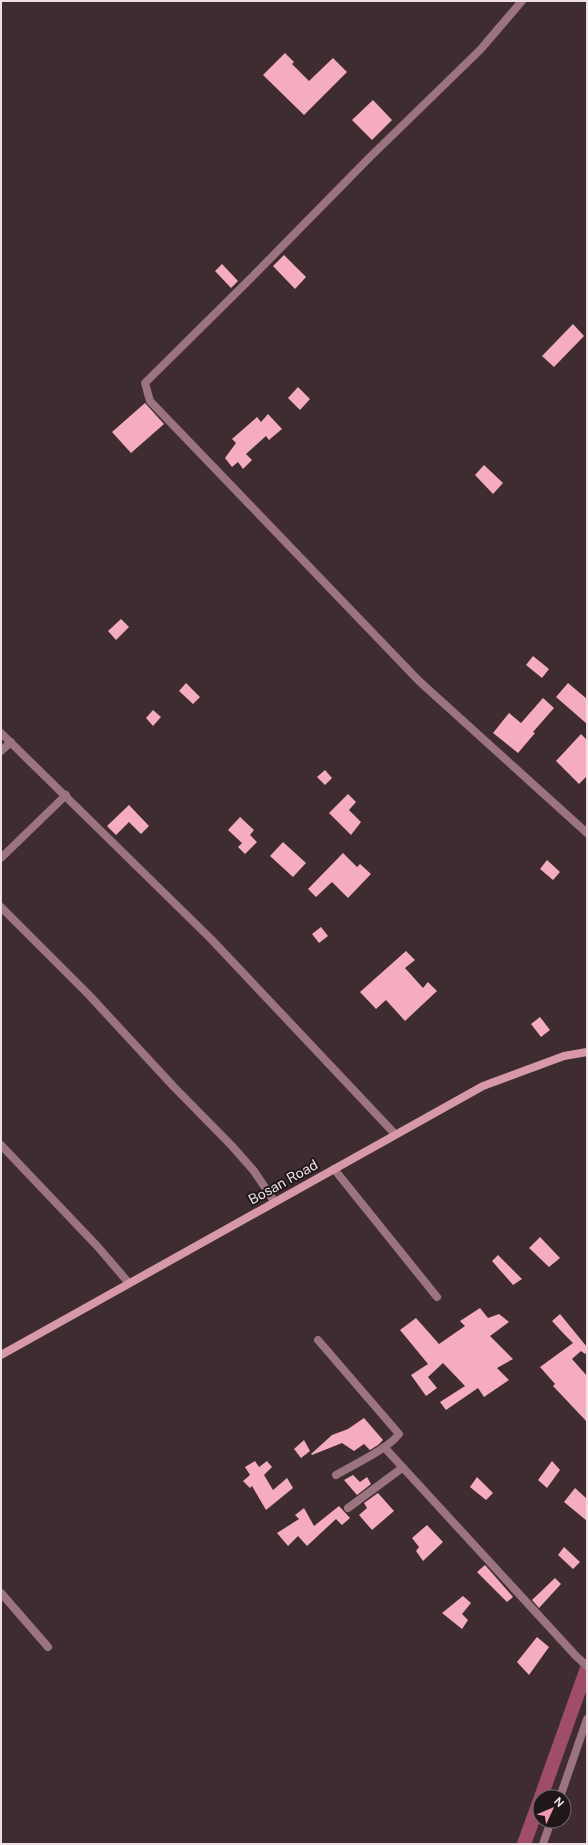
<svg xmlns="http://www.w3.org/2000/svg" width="588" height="1845" font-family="'Public Sans',sans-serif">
	<rect width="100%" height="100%" fill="#3e2c31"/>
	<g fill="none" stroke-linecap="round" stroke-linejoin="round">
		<path stroke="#9f4d68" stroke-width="14" d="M541 1797 587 1668
			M524 1844 540 1800"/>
	</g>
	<path fill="#f5acc0" d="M285 53 294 62 292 64 309 81 333 58 347 72 304 115 263 75Z
		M373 100 392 120 372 140 352 120Z
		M284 255 306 277 295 289 273 266Z
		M222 264 238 281 231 288 215 271Z
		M573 324 584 336 554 367 542 356Z
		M298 387 310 399 300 410 288 398Z
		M145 403 164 424 131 453 112 432Z
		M268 414 282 429 269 440 266 436 246 454 252 460 243 469 238 462 232 467 225 458 236 443 232 439 257 417 261 422Z
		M484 465 503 483 493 494 475 475Z
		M121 619 129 627 116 640 108 631Z
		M533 656 549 669 542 678 526 665Z
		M186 683 200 697 193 704 179 691Z
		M568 683 587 699V724L556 697Z
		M543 698 554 708 533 732 535 733 518 753 493 733 509 713 521 723Z
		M153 710 161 717 153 726 146 718Z
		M581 734 587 740V776L579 784 556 761Z
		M325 770 332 778 325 785 317 777Z
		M348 794 356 802 349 810 361 822 351 835 329 813Z
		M129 805 149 826 141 834 129 822 116 835 107 826Z
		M240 817 254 830 250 835 257 842 245 854 238 847 242 843 228 830Z
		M283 842 306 863 293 877 270 856Z
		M343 853 357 867 360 864 371 874 348 898 332 882 316 897 308 889Z
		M547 860 560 872 553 880 540 869Z
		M321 927 328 936 319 943 312 934Z
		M406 951 415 960 405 968 423 988 428 982 437 991 405 1021 386 1000 376 1009 360 992Z
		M540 1017 550 1030 541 1037 531 1024Z
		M540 1237 560 1258 549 1267 529 1248Z
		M498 1255 522 1279 513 1285 492 1261Z
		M480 1308 488 1318 499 1314 509 1322 490 1336 513 1359 497 1368 509 1380 484 1397 478 1388 446 1410 440 1402 465 1386 443 1363 428 1377 437 1388 426 1396 411 1375 428 1364 400 1330 416 1318 439 1344 465 1326 460 1321Z
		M560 1314 587 1347V1352L585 1354 581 1351 572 1359 587 1376V1422L553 1386 555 1384 540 1367 573 1343 563 1333 565 1332 563 1333 552 1321Z
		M364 1418 383 1440 378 1445 370 1450 364 1444 354 1451 342 1443 312 1455 311 1454 332 1435 348 1429Z
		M304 1440 310 1451 301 1458 294 1449Z
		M255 1461 259 1467 267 1461 272 1467 264 1475 273 1490 287 1478 293 1488 266 1510 252 1486 250 1488 243 1481 250 1475 245 1467Z
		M552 1461 560 1470 547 1488 538 1480Z
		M353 1475 360 1482 367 1477 371 1484 357 1495 344 1480Z
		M477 1477 493 1493 486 1500 470 1487Z
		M575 1488 587 1499V1521L564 1502Z
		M378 1493 394 1511 372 1530 359 1515 367 1508 364 1503Z
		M339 1506 350 1518 342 1525 336 1519 307 1546 298 1536 288 1546 277 1533 299 1519 295 1515 304 1508 314 1526Z
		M427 1525 443 1542 423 1561 416 1551 419 1547 412 1538Z
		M564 1547 580 1562 573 1569 558 1555Z
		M485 1565 513 1597 507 1602 477 1572Z
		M555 1578 561 1584 539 1608 532 1600Z
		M463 1596 471 1603 462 1614 468 1620 462 1629 442 1613Z
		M537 1637 549 1647 529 1675 517 1662Z"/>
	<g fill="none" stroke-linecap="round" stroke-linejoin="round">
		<path stroke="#9b747f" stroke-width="8" d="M522 1 480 50 370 157 254 275 145 383 150 401 419 681 587 833
			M1 733 211 939 395 1134
			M1 751 11 742
			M1 858 66 795
			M1 907 88 994 174 1087 232 1146 254 1171 274 1201
			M1 1145 98 1247 128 1282
			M334 1169 437 1297
			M318 1340 399 1434C388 1449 353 1465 336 1475
			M384 1447 576 1656 587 1666
			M348 1508 402 1468
			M1 1593 48 1647
			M560 1797 587 1719
			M543 1844 551 1821"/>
		<path stroke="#d799aa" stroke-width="8" d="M1 1355 483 1086 564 1056 587 1052"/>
	</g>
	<g text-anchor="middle" stroke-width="4" stroke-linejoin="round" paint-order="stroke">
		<g font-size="14" fill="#ede1e3" stroke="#201719">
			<text transform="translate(283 1182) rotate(-29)" y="5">Bosan Road</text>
		</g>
	</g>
	<rect width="588" height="1845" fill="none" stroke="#ede1e3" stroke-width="4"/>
	<g transform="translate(552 1809) rotate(46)"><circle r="19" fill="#201719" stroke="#72686a"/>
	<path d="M0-3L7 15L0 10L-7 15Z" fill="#f19ab3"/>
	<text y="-6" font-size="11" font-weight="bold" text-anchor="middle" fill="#ede1e3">N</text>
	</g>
</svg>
